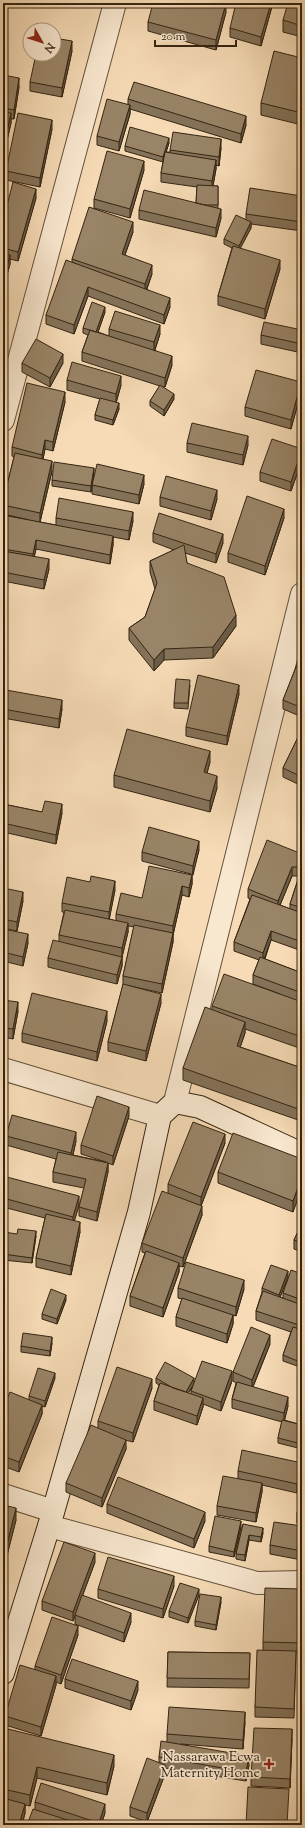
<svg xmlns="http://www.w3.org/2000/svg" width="305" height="1828" font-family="'Sorts Mill Goudy',serif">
	<rect width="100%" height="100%" fill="#f6dbb6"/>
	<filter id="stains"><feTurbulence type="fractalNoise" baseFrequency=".005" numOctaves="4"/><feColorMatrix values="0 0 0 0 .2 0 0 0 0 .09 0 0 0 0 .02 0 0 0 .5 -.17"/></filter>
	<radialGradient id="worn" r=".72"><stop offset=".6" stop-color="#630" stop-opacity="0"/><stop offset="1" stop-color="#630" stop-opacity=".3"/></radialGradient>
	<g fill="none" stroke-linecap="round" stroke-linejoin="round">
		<g stroke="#65523a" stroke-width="24">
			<path id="street" d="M3 420 115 3
				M3 1069 160 1116
				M175 1102 302 594
				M3 1495 53 1511
				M49 1526 257 1583 302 1582"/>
		</g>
		<g stroke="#352511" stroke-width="24">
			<path id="secondary" d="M3 1673 49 1526 139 1212 160 1116 175 1102 200 1107 302 1154"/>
		</g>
		<use href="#street" stroke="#f9e8d0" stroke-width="22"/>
		<use href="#secondary" stroke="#f9e8d0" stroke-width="22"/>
	</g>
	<path fill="#847259" stroke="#352511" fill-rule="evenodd" d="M273 3 261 46 230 37V28Z
		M302 3V37L283 32V20Z
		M226 12 216 50 148 31V22Z
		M72 51 62 97 30 91V82Z
		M302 58V125L261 115V103Z
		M3 75 19 87 14 119H11V123L7 140H3Z
		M128 99 246 125 241 143 130 109V114L119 151 97 145V136L128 105Z
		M52 129 40 187 6 180V171Z
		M169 143 166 152H170V150L221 148 219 166 216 165V169L213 186H218V208L221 218 216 237 139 219V210L196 203 197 187 161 182V173L163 162 125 151V146Z
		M144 170 130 218 94 208V199Z
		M302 196V231L251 224V228L240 248 280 269 265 319 218 305V296L232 248 224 244V239L246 220V214Z
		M36 198 18 261 10 259V264L3 289V221Z
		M133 232 125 255 152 274 147 289 170 307 164 324 88 296 74 334 46 324V315L72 262V259Z
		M105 312 98 332 109 336V329L160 334 155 350 172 365 165 387H163L174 399 164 416 150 406V401L160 386 82 361V352L88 335 83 333V328Z
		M302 318V353L261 344V335L301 330V323Z
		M22 363H63L50 387 22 372Z
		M67 380 121 385 116 403 119 409 113 425 95 420V415L100 399 67 390Z
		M301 392 291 429 245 416V407Z
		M65 402 53 451 45 449 43 459 52 471 40 522 56 525V518L133 521 129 540 113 537V545L110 564 36 549 34 557 49 569 44 589 3 581V515L29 520 3 514V501L14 457 12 456V447Z
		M187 443 248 445 243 465 187 452Z
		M302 449V460L291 491 260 481V472Z
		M94 474 91 492 52 486V480Z
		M144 484 139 504 92 494V485Z
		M160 497 217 499 211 520 160 506Z
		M284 518 265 575 228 562V553Z
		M153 533 223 543 216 563 185 553 187 563 236 626 213 658 164 660 154 671 129 640V628L145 617 155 589 150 572V561L174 550 153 542Z
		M302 652V717L283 709V700Z
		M190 685 188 709 174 708V703Z
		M239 694 227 745 186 736V727Z
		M3 709H62L59 728 3 718Z
		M302 729V786L283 777V768Z
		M210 762 207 773 217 788 210 812 114 787V775Z
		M3 804 42 812 62 813 56 844 3 832Z
		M199 850 192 875V884L189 897 182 895 173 935V942L162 993 130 986 161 1003 146 1061 108 1051V1042L123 985V976L134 927 128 926V932L122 957V966L117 984 48 967V958L59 941V935L64 912H62V903L115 890 109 919 116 921V914L142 898 191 874 142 861V852Z
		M302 854V951L271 940 265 959 302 973V1049L245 1029V1033L240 1047 302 1068 301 1121 183 1080V1068L212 1010V1006L280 994 253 984V975L259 960 234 951V942L250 899 248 898V889ZM292 876H299L290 904V909L280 905Z
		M3 888 23 901 17 931 3 928Z
		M3 929 28 943 23 966 3 961Z
		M3 1000 18 1011 13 1039 3 1037Z
		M107 1021 97 1061 22 1042V1033Z
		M129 1116 113 1165 108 1163V1172L97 1221 79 1216V1207L84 1188 53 1182V1172L56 1159 6 1145V1136L76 1141 73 1155 106 1162 81 1154V1145Z
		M225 1143 201 1206 202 1215 183 1267 179 1266V1272L163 1317 130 1306V1296L145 1253 142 1252V1243L168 1193V1184Z
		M302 1159 293 1212 218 1183V1172Z
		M3 1176 79 1205 74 1221 80 1232 71 1275 36 1267V1258L45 1218 3 1207Z
		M302 1223V1252L294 1249V1240Z
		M36 1236 32 1263 3 1260V1239Z
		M302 1274V1361L300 1367 283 1361V1355L291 1332 256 1320V1311L262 1292V1288L288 1277 280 1297 283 1298V1293Z
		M178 1288 244 1289 236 1316 233 1315V1324L227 1343 176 1326V1317L182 1299 178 1298Z
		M66 1300 57 1324 42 1319V1314Z
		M52 1343 50 1356 21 1352V1346Z
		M270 1344 253 1387 288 1406 284 1420 302 1425V1449L278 1443V1438L282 1422 232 1408V1399L236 1383 233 1381V1372Z
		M302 1369V1390H299V1384Z
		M55 1378 45 1407 42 1406V1414L19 1472 3 1466V1408L29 1400V1396Z
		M156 1378 194 1382 232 1381 221 1411 203 1404V1407L197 1425 154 1410V1401L159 1385 156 1383ZM192 1387 191 1391V1394L188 1393Z
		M152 1388 133 1442 125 1440 126 1449 102 1507 66 1492V1483L98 1428V1421Z
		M238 1471 302 1472 297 1493 262 1485V1492L256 1522 217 1515V1506L238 1479Z
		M302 1485V1524L297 1523V1514Z
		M107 1504 205 1521 194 1548 107 1513Z
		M3 1505 16 1520 4 1567H3Z
		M243 1524 263 1533 261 1542 249 1540 245 1561 236 1559V1554Z
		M302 1525V1560L270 1554V1545L302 1526Z
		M241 1527 234 1557 209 1552V1546Z
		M95 1562 73 1621 42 1610V1601Z
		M174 1586 163 1618 98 1598V1589Z
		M302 1589V1652H296L294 1718 255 1717V1707L263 1650V1642Z
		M199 1595 188 1623 169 1617V1611Z
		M221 1602 216 1630 195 1626V1621Z
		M75 1615 131 1622 124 1642 75 1624Z
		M78 1635 61 1684 56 1682V1685L41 1736 5 1725V1716L35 1670V1666Z
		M168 1652 250 1653 249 1688 167 1687Z
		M65 1679 138 1690 131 1710 65 1688Z
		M245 1722 243 1749 181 1744 249 1765 246 1781 165 1768V1774L147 1822 130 1816V1807L159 1762V1757L167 1742V1734Z
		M292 1739 290 1788 251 1786V1777Z
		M3 1748 114 1766 107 1795 37 1778 30 1806 25 1805V1813L22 1825H3Z
		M35 1802 105 1813 101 1825H27L35 1809Z"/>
	<path fill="#6b5c48" stroke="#352511" d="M226 3V12L216 50V40Z
		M271 3H273L261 46V37Z
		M72 41V51L62 97V88Z
		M19 78V87L14 119V110Z
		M130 105V114L119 151V142Z
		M11 113V123L7 140V131Z
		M246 116V125L241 143V134Z
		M52 120V129L40 187V178Z
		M169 138V143L163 162V157Z
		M221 139V148L219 166V157Z
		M216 160V169L212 190V181Z
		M144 161V170L130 218V209Z
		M4 176V186L3 191V182Z
		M36 189V198L18 261V252Z
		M221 209V218L216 237V228Z
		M133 222V232L122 263V254Z
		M251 222V228L239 251V246Z
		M10 255V264L3 289V280Z
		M280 260V269L265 319V309Z
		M152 265V274L145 293V284Z
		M88 287V296L74 334V325Z
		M170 298V307L164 324V315Z
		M105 307V312L96 338V332Z
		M160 325V334L154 352V342Z
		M63 354V363L50 387V378Z
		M172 356V365L165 387V378Z
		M121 376V385L116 403V394Z
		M301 382V392L291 429V420Z
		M65 392V402L53 451V442Z
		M174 394V399L164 416V410Z
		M119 403V409L113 425V420Z
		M248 436V445L243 465V455Z
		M45 440V449L42 464V455Z
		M302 450V460L291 491V482Z
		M52 461V471L40 522V513Z
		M94 468V474L91 492V486Z
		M144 475V484L139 504V495Z
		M217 490V499L211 520V511Z
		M284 509V518L265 575V566Z
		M133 512V521L129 540V531Z
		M223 534V543L216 563V554Z
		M113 536V545L110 564V555Z
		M36 540V549L33 563V554Z
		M49 559V569L44 589V580Z
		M236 615V626L213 658V647Z
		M164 649V660L154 671V660Z
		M239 685V694L227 745V736Z
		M62 700V709L59 728V719Z
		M210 751V762L204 784V772Z
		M217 776V788L210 812V801Z
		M62 804V813L56 844V835Z
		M199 841V850L193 875V866Z
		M292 867V876L278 910V901Z
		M192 875V884L189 897V888Z
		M115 881V890L109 921V912Z
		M182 886V895L173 935V926Z
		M23 892V901L17 931V922Z
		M128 923V932L122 957V948Z
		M271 931V940L263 962V953Z
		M173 933V942L162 993V984Z
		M28 934V943L23 966V957Z
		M122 957V966L117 984V975Z
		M161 994V1003L146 1061V1051Z
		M18 1002V1011L13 1039V1029Z
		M107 1011V1021L97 1061V1052Z
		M245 1022V1033L237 1057V1046Z
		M129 1107V1116L113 1165V1156Z
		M302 1108V1119L301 1121V1110Z
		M76 1132V1141L71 1163V1153Z
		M225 1134V1143L201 1206V1197Z
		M108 1163V1172L97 1221V1212Z
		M302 1177V1188L293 1212V1201Z
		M79 1196V1205L73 1226V1217Z
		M202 1206V1215L183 1267V1258Z
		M80 1222V1232L71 1275V1266Z
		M36 1231V1236L32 1263V1258Z
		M179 1263V1272L163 1317V1308Z
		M288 1271V1277L279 1300V1295Z
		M244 1280V1289L236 1316V1307Z
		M66 1295V1300L57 1324V1319Z
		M233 1315V1324L227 1343V1334Z
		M270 1335V1344L252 1389V1380Z
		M52 1337V1343L50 1356V1351Z
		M302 1355V1361L300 1367V1362Z
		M232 1371V1381L221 1411V1402Z
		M55 1373V1378L45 1407V1401Z
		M194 1378V1384L184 1400V1395Z
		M152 1379V1388L133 1442V1433Z
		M288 1397V1406L284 1423V1413Z
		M203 1398V1407L197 1425V1416Z
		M42 1405V1414L19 1472V1462Z
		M126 1440V1449L102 1507V1498Z
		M302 1463V1472L297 1493V1484Z
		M262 1483V1492L256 1522V1513Z
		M16 1508V1520L4 1567V1556Z
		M205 1512V1521L194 1548V1539Z
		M241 1521V1527L234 1557V1552Z
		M263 1528V1533L261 1542V1537Z
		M249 1535V1540L245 1561V1555Z
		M95 1553V1562L73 1621V1612Z
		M174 1576V1586L163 1618V1609Z
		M199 1589V1595L188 1623V1618Z
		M221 1597V1602L216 1630V1625Z
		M131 1613V1622L124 1642V1633Z
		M78 1626V1635L61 1684V1675Z
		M56 1676V1685L41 1736V1727Z
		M138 1681V1690L131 1710V1701Z
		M245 1712V1722L243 1749V1740Z
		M292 1729V1739L290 1788V1779Z
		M114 1755V1766L107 1795V1783Z
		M249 1756V1765L246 1781V1772Z
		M165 1765V1774L147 1822V1813Z
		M37 1767V1778L30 1806V1795Z
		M25 1804V1813L22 1825H19Z
		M105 1804V1813L101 1825H99V1823Z"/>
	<path fill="#998467" stroke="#352511" d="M153 3H226L216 40 148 22Z
		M236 3H271L261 37 230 28Z
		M288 3H302V26L283 20Z
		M54 38 72 41 62 88 30 82 36 54H54Z
		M274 51 302 58V113L261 103Z
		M3 75 19 78 14 110 3 108Z
		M134 82 246 116 241 134 128 99Z
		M107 99 130 105 119 142 97 136Z
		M3 112 11 113 7 131 3 130Z
		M18 113 52 120 40 178 6 171Z
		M130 127 169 138 163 157 125 146Z
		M173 132 221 139 219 157 170 150Z
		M107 151 144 161 130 209 94 199Z
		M165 152 216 160 212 181 161 173Z
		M13 182 36 189 18 252 3 248V221Z
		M197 185 218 186V205H205L196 203Z
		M250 188 302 196V222L246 214Z
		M144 190 221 209 216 228 139 210Z
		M89 207 133 222 122 254 152 265 145 284 72 259Z
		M236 215 251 222 239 246 224 239Z
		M233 246 280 260 265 309 218 296Z
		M3 253 10 255 3 280Z
		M66 260 170 298 164 315 88 287 74 325 46 315Z
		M92 302 105 307 96 332 83 328Z
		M115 311 160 325 154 342 109 329Z
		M264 322 302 330V344L261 335Z
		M90 330 172 356 165 378 82 352Z
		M36 339 63 354 50 378 22 363Z
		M72 362 121 376 116 394 67 380Z
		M256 370 301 382 291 420 245 407Z
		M27 383 65 392 53 442 45 440 42 455 12 447Z
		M160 385 174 394 164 410 150 401Z
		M100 398 119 403 113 420 95 415Z
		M192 423 248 436 243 455 187 443Z
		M272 439 302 449 291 482 260 472Z
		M15 453 52 461 40 513 3 505V501Z
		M54 462 94 468 91 486 52 480Z
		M97 464 144 475 139 495 92 485Z
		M166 476 217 490 211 511 160 497Z
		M247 496 284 509 265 566 228 553Z
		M59 498 133 512 129 531 56 518Z
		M159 513 223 534 216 554 153 533Z
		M3 515 113 536 110 555 36 540 33 554 3 549Z
		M184 545 187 563 224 577 236 615 213 647 164 649 154 660 129 628 145 617 157 583 150 561Z
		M3 551 49 559 44 580 3 572Z
		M302 652V708L283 700Z
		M198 675 239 685 227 736 186 727Z
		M176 679 190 680 188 703H174Z
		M6 690 62 700 59 719 3 709Z
		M127 729 210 751 204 772 217 776 210 801 114 775Z
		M302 729V777L283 768Z
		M45 801 62 804 56 835 3 823V804L42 812Z
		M149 827 199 841 193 866 142 852Z
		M267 840 302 854V867H292L278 901 248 889Z
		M149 866 192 875 189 888 182 886 173 926 116 914 121 893 142 898Z
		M301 871H302V908L290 904Z
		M91 876 115 881 109 912 62 903 67 877 90 882Z
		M3 888 23 892 17 922 3 919Z
		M252 895 302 913V942L271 931 263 953 234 942Z
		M65 910 128 923 122 948 59 935Z
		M134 925 173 933 162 984 123 976Z
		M3 929 28 934 23 957 3 952Z
		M53 940 122 957 117 975 48 958Z
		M260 957 302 973V993L253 975Z
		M224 974 302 1002V1037L212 1006Z
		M123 984 161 994 146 1051 108 1042Z
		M32 993 107 1011 97 1052 22 1033Z
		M3 1000 18 1002 13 1029 3 1028Z
		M205 1007 245 1022 237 1046 302 1068V1108L301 1110 183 1068Z
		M97 1096 129 1107 113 1156 81 1145Z
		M12 1115 76 1132 71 1153 6 1136Z
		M193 1122 225 1134 201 1197 168 1184Z
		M233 1133 302 1159V1177L293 1201 218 1172Z
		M58 1152 108 1163 97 1212 79 1207 86 1179 53 1172Z
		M3 1176 79 1196 73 1217 3 1198Z
		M162 1191 202 1206 183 1258 142 1243Z
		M46 1214 80 1222 71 1266 36 1258Z
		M302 1223V1243L294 1240Z
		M18 1229 36 1231 32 1258 3 1254V1239L4 1232 17 1234Z
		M146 1251 179 1263 163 1308 130 1296Z
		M186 1262 244 1280 236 1307 178 1288Z
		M271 1265 288 1271 279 1295 262 1288Z
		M291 1270 302 1274V1300L283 1293Z
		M51 1289 66 1295 57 1319 42 1314Z
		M263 1291 302 1305V1326L256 1311Z
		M182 1298 233 1315 227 1334 176 1317Z
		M251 1327 270 1335 252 1380 233 1372Z
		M293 1327 302 1330V1355L300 1362 283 1355Z
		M23 1333 52 1337 50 1351 21 1346Z
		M202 1361 232 1371 221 1402 191 1391Z
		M165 1362 194 1378 186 1392 173 1388 156 1378Z
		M117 1367 152 1379 133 1433 98 1421Z
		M38 1368 55 1373 45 1401 29 1396Z
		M302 1369V1385L299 1384Z
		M237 1382 288 1397 284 1413 232 1399Z
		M160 1383 203 1398 197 1416 154 1401Z
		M10 1392 42 1405 19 1462 3 1456V1408Z
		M282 1420 302 1425V1444L278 1438Z
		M91 1425 126 1440 102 1498 66 1483Z
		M242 1450 302 1463 297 1484 238 1471Z
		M223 1476 262 1483 256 1513 217 1506Z
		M118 1477 205 1512 194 1539 107 1504Z
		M302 1485V1515L297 1514Z
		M3 1505 16 1508 4 1556 3 1555Z
		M215 1516 241 1521 234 1552 209 1546Z
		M274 1522 302 1526V1525V1551L270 1545Z
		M243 1524 263 1528 261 1537 249 1535 245 1555 236 1554Z
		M64 1542 95 1553 73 1612 42 1601Z
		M108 1557 174 1576 163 1609 98 1589Z
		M180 1583 199 1589 188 1618 169 1611Z
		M265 1588 302 1589V1643L263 1642Z
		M200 1594 221 1597 216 1625 195 1621Z
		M82 1595 131 1613 124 1633 75 1615Z
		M52 1617 78 1626 61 1675 35 1666Z
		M257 1650 296 1651 294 1709 255 1707Z
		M168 1652 250 1653 249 1679 167 1678Z
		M72 1659 138 1681 131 1701 65 1679Z
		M20 1665 56 1676 41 1727 5 1716Z
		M169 1707 245 1712 243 1740 167 1734Z
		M254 1728 292 1729 290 1779 251 1777Z
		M8 1729 114 1755 107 1783 37 1767 30 1795 3 1789V1748Z
		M161 1741 249 1756 246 1772 159 1757Z
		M147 1758 165 1765 147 1813 130 1807Z
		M41 1783 105 1804 99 1823 35 1802Z
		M248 1787 289 1789 287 1825H246Z
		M3 1798 25 1804 19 1825H3Z
		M33 1809 83 1825H27Z
		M174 1823 179 1825H173Z"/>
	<path fill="#8f2418" stroke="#f9e8d0" stroke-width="1.5" d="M267 1758h4v4h4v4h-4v4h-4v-4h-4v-4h4z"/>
	<g text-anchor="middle" stroke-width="3.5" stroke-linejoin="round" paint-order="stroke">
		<g font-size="14" fill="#352511" stroke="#f9e8d0" text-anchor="end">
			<text x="260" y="1761">Nassarawa Ecwa<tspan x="260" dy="16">Maternity Home</tspan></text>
		</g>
	</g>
	<rect width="305" height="1828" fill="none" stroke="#f6dbb6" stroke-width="16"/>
	<rect x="4" y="4" width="297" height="1820" fill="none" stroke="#352511" stroke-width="2"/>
	<rect x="8" y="8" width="289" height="1812" fill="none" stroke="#352511"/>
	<g transform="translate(42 42) rotate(129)"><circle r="19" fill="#f9e8d0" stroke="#ab9a84"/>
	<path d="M0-3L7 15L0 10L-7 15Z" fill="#8f2418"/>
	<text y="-6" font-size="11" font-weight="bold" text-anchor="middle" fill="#352511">N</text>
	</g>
	<path d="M155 40v6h81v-6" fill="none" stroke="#352511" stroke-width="2"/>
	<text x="161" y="40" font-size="12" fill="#352511" stroke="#f9e8d0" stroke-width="3" paint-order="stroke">20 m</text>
	<rect width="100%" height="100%" filter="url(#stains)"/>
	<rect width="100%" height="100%" fill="url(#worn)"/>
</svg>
